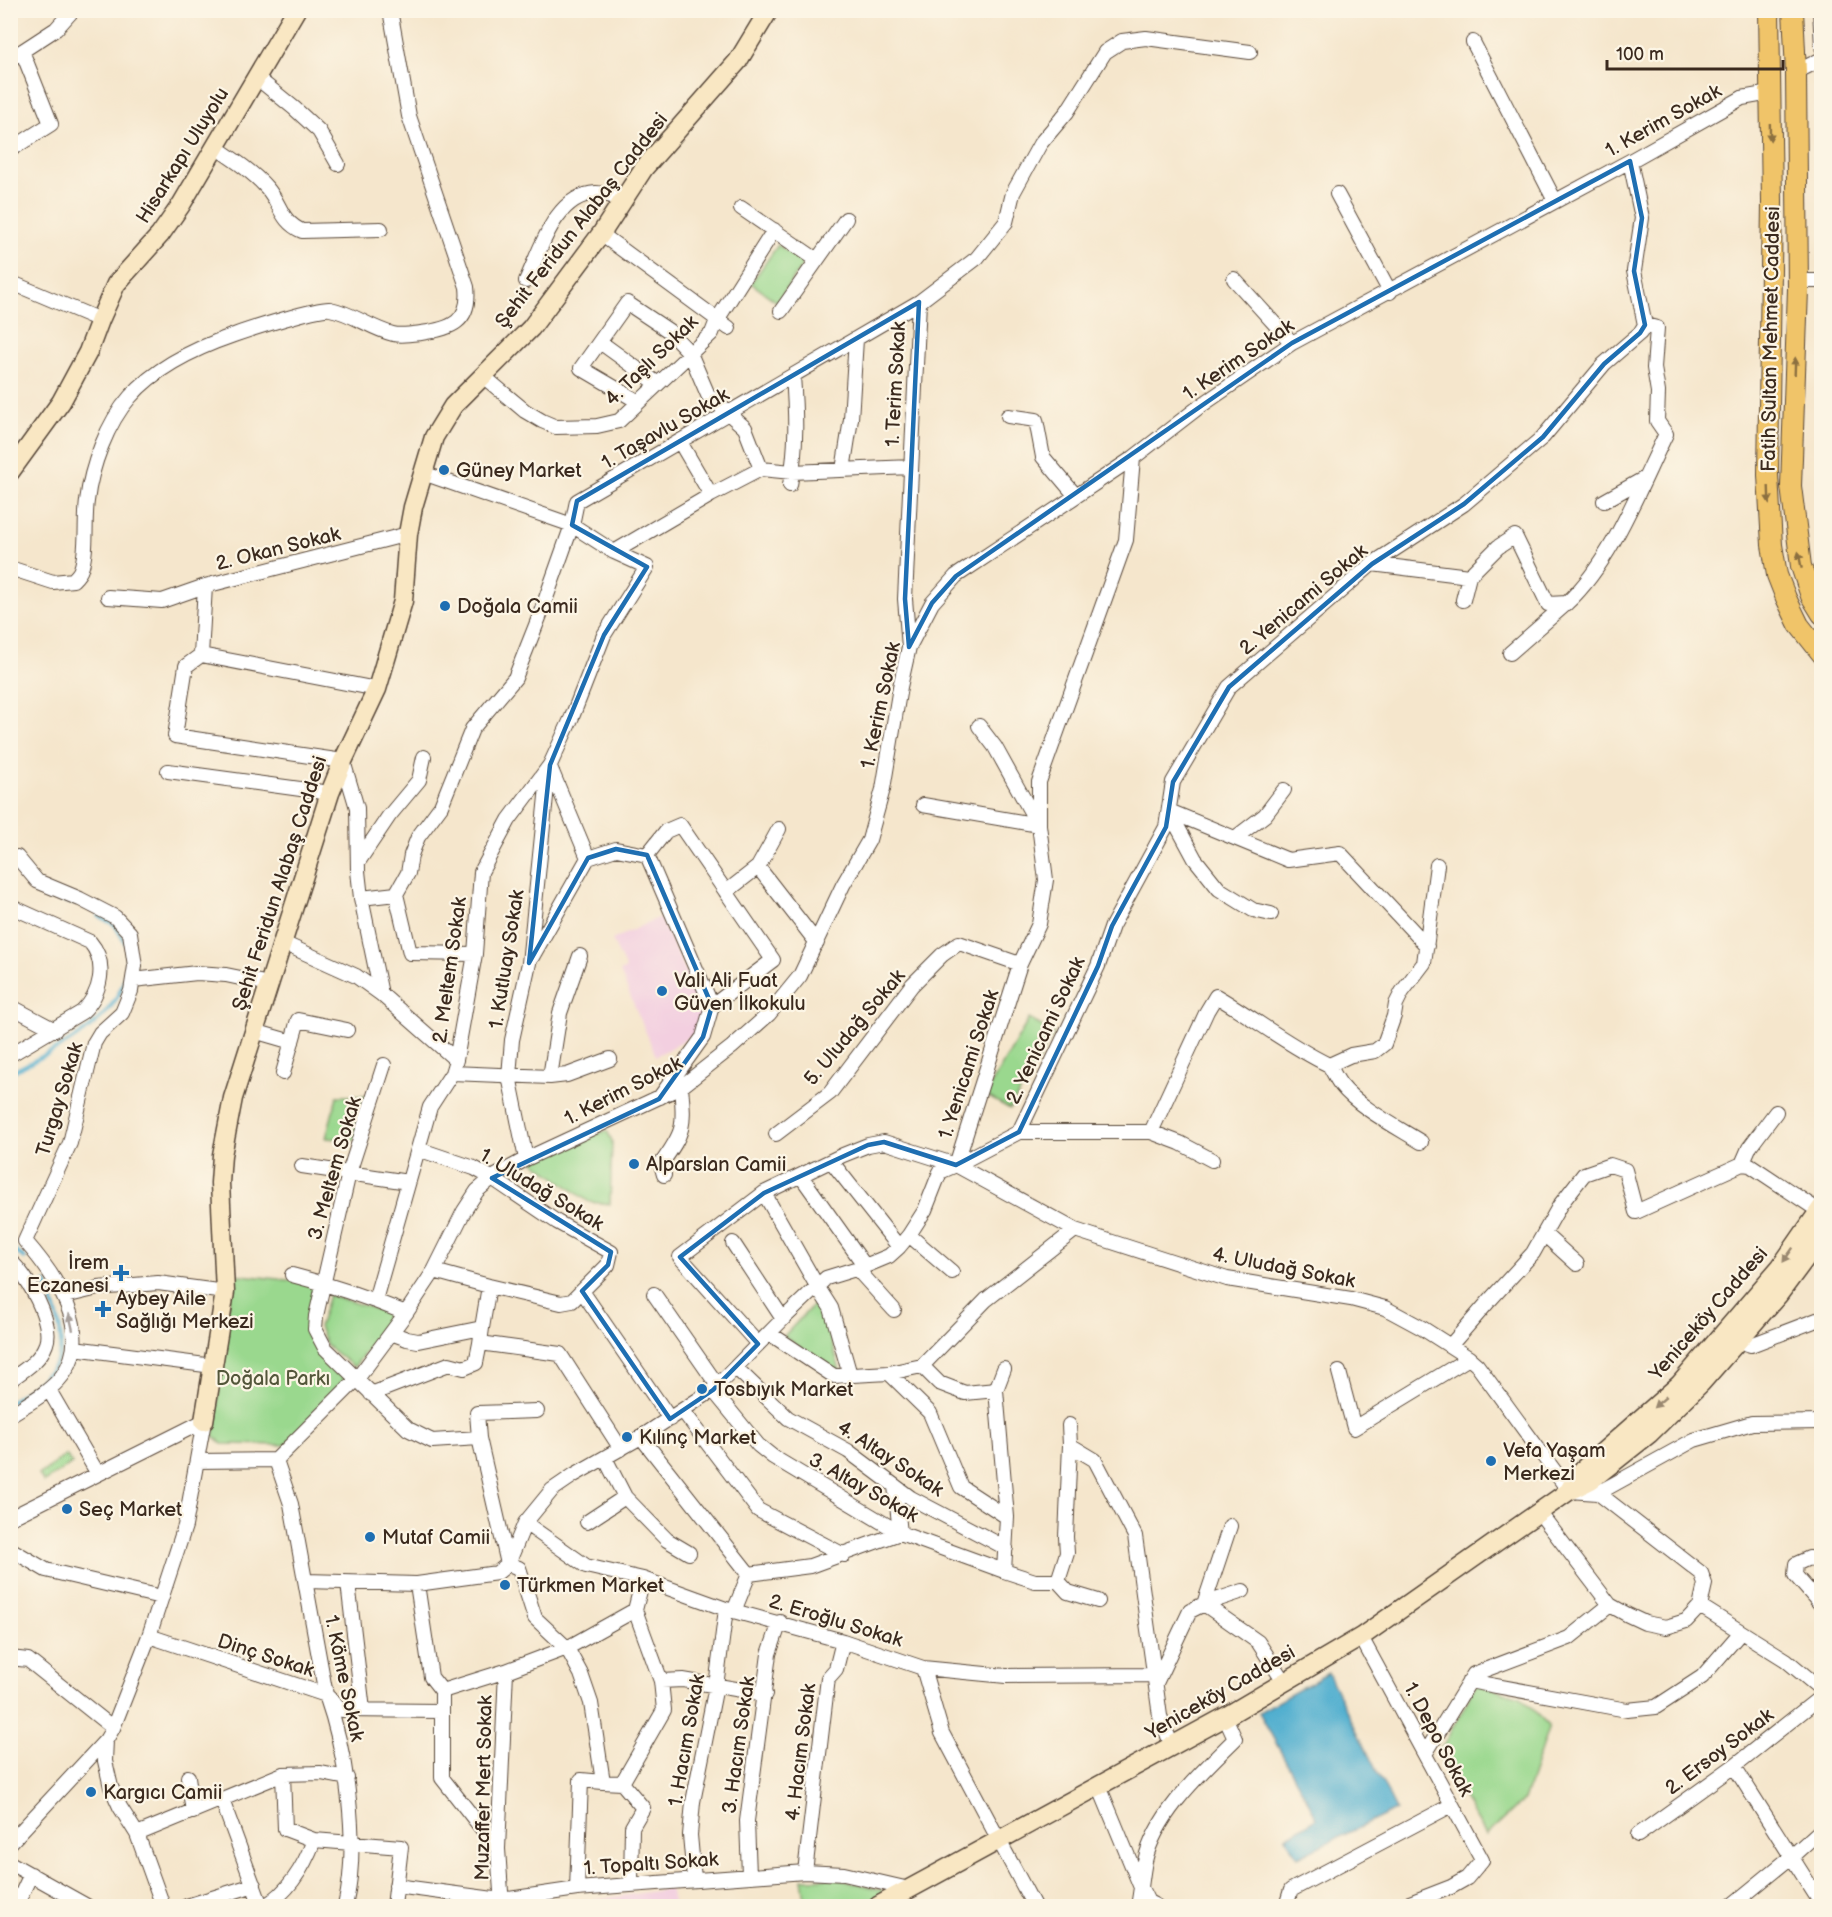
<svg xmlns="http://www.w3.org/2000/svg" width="1832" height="1917" font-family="'Balsamiq Sans',sans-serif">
	<rect width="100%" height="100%" fill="#fcf5e5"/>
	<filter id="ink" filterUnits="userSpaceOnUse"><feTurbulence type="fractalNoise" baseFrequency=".0167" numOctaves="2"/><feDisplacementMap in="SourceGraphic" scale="12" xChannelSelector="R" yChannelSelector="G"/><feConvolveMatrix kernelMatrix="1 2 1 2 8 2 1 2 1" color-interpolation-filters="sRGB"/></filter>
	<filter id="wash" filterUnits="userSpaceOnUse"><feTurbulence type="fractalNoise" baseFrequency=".008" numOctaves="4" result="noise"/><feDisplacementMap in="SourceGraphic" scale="24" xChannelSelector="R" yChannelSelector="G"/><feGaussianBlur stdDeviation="1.35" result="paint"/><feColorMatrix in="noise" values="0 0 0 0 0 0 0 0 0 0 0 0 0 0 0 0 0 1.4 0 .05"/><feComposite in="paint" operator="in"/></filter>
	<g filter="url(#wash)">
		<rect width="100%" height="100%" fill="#f5e6cc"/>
		<path fill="#f3cfe0" d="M660 917 704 1010 698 1032 656 1056 620 972 626 969 612 940Z
			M670 1889 674 1906H552Z"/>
		<path fill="#9ad88e" stroke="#6a8156" stroke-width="1.5" d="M778 245 804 263 777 302 751 283Z
			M1029 1019 1054 1033 1010 1109 985 1095Z
			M337 1096H369L355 1140 326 1138Z
			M607 1131 612 1141 610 1204 589 1202 533 1161 597 1133Z
			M232 1274 315 1283 311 1319 314 1343 349 1375 285 1445 222 1444 214 1436Z
			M329 1295 388 1313V1323L354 1367 327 1346 319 1327Z
			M814 1304 822 1309 840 1370 835 1372 784 1336Z
			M66 1455 72 1463 44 1482 39 1475Z
			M1477 1684 1521 1697 1549 1726 1524 1800 1486 1835 1440 1758V1751Z
			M838 1878 882 1890 885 1897 867 1906H806L802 1879Z"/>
		<path fill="#50aecf" stroke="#466c76" stroke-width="1.5" d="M1328 1673 1396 1810 1298 1857 1286 1837 1317 1818 1259 1712Z"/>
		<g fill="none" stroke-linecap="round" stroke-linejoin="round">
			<path stroke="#50aecf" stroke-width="4" d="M29 882 52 898 74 903
				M99 916 115 925 126 944
				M10 1073C58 1048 131 1019 127 955
				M10 1248 25 1258
				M10 1402C23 1393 46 1378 54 1366 70 1344 54 1305 46 1283"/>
		</g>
	</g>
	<g filter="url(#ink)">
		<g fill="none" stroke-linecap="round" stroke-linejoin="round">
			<g stroke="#574638" stroke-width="16">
				<path id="street" d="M1820 10 1822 47
					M1473 42 1555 201
					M10 59 56 29 73 10
					M1796 72 1822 59
					M256 77 294 108 319 131 338 164
					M215 147C233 159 253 172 267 188 281 204 280 221 302 231L381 229
					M10 150 51 124 22 51
					M1337 194 1390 292
					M741 208 817 260
					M601 234 729 328
					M1234 279 1292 343
					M526 281C541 249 555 195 596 193 605 193 615 197 624 200
					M1797 281H1822
					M10 282 100 320
					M781 311 846 219
					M600 342 658 384
					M483 376 525 411 542 421 556 427 597 426 619 421 712 333 717 320 774 230
					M639 402 581 368 627 303 669 331 690 353 708 395 745 428 761 469
					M1008 416 1036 420 1043 457 1076 496
					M680 442 711 495
					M843 470 851 419 856 339
					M790 485C797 445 796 416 793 376
					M1604 501 1645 478
					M614 552 711 495 761 469 792 472 911 467
					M1372 564 1469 576 1498 547 1515 536 1548 604 1567 603C1612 561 1639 489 1666 434L1657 421 1658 392 1654 368 1657 328 1645 325
					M10 568 53 582 73 580C76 577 80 573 81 569 88 550 84 522 87 501 91 467 107 423 130 397 156 367 196 348 234 335 248 330 319 307 330 309 352 313 372 329 393 334 401 336 413 334 421 333 451 329 471 322 467 287L409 116 390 10
					M108 597 162 601 205 586
					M1463 600 1469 576
					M909 647 905 599 919 302 977 258 1006 222 1013 193 1040 144 1067 112 1105 52 1122 41 1146 38 1250 52
					M1510 653 1567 603
					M201 655 377 689
					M979 726 995 747 1037 823
					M550 767 588 858
					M168 771 330 793
					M923 805 1039 825
					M1169 811 1288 860 1340 853 1427 946
					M1169 811 1195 859 1219 889 1253 910 1271 914
					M1235 838 1265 815 1284 790
					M647 855 666 831 680 825 773 960 712 1006 703 1037 660 1097
					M647 855 712 1006
					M358 862 389 816 419 780 424 757
					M10 863 17 857 37 881 80 899 115 917 130 933 135 966 131 991 122 1013 100 1033 94 1043 70 1143 25 1241C55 1275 95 1332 62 1376 49 1393 28 1403 10 1415
					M758 867 817 943
					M726 892 758 867 779 829
					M396 894 408 873 411 855 418 837 441 806 472 729 515 678 540 615 572 525 577 501 919 302
					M396 894 410 953 475 954
					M361 898 396 894
					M10 906 90 942C108 963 101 994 82 1012L10 1055
					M283 943 356 976 381 994 456 1060
					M532 957 588 858 616 849 647 855
					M133 980 197 973 226 975 269 984
					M381 994 361 898 358 871 357 808 343 761 175 736 186 666 201 655 205 586 408 534
					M10 1006 55 1030
					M254 1031 292 1042
					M384 1065 349 1173 316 1316 315 1329 325 1348 408 1429 432 1441 479 1438 508 1564 519 1568 535 1618 567 1648 581 1674 591 1703 603 1782 622 1783 643 1808 632 1827 631 1884
					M283 1073 298 1020 347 1030
					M452 1073 550 1077 567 1075 610 1059
					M550 1077 560 1013 580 956
					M1019 1132 1098 966 1112 926 1166 827 1173 782 1229 687 1372 564 1464 504 1543 437 1604 364 1640 333 1645 325 1634 271 1642 218 1630 161
					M1151 1132 1207 1011 1216 996C1254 1018 1289 1046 1329 1065
					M776 1134 830 1093 912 985 942 955 959 943 1020 964
					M1421 1142C1397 1127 1358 1107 1341 1085 1336 1079 1333 1071 1329 1065L1351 1055 1375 1051 1384 1044 1394 1016 1396 1004 1402 992 1424 963 1437 865
					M418 1149 474 1168 492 1178 557 1222 611 1252 608 1265 572 1301 561 1303 489 1286 434 1271
					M526 1159 509 1076 512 1040 529 963 549 767
					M831 1161 899 1247
					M1742 1164 1749 1148 1776 1112
					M956 1165 1019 1132H1151L1180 1143 1212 1160
					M302 1166 408 1182
					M664 1175 661 1164C684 1132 685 1127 681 1087
					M801 1176 865 1266
					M764 1193 817 1286 831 1308 850 1375
					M1544 1234 1577 1264
					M909 1235 952 1272
					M733 1243 783 1319
					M10 1261C27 1274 54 1323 46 1344 40 1361 24 1370 10 1380
					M857 1269 894 1310
					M292 1275C331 1285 369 1298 406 1313
					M582 1291 670 1419
					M654 1294 718 1386
					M65 1296 98 1288 158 1283 225 1292
					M375 1300 430 1107 452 1073 456 1060 475 954 481 872 509 820 550 765 572 717 604 635 647 567 614 552 572 525 423 473
					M482 1328 489 1286
					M391 1333 407 1339 418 1341 482 1328 480 1343 560 1354 621 1449
					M769 1333 834 1376 889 1373 922 1366 986 1300 1075 1230
					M1738 1341 1751 1345 1822 1318
					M758 1344 680 1257 764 1193 843 1155 868 1145 884 1142 956 1165 1075 1230 1227 1279 1351 1299 1385 1308 1422 1328 1469 1358 1477 1365 1569 1491 1598 1493 1701 1573 1705 1584 1700 1606
					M1450 1346 1489 1301 1533 1253 1560 1205 1584 1174 1610 1165 1625 1170 1636 1212 1742 1164 1750 1165 1819 1211
					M74 1348 213 1366
					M922 1366 939 1383 965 1393 996 1390
					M736 1368 788 1418 848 1451 911 1498 1006 1548
					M1339 1372 1354 1428 1469 1358
					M889 1373 930 1413 961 1487 1007 1517
					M49 1390 98 1474
					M713 1390 758 1445 773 1457 900 1533 1004 1571 1035 1581H1058
					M371 1394 449 1364 464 1368 476 1363 480 1343
					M683 1411 758 1510 844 1555
					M641 1437 749 1574
					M479 1438 477 1413 537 1411
					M1070 1445 1095 1460 1135 1536 1160 1716 1172 1746
					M605 1458 625 1497 667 1540 689 1553
					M276 1460 291 1504 326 1695C347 1755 360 1845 345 1906
					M197 1461 276 1460 357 1379 406 1313 434 1271 464 1211 477 1191 492 1178 526 1159 681 1087 732 1047 769 1014 800 976 843 885 869 840 883 789 900 687 909 647 932 603 956 576 1133 458 1199 407 1292 343 1630 161 1742 98 1770 93
					M1598 1493 1694 1440 1752 1423 1822 1422
					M1539 1512 1610 1605 1628 1615 1645 1623 1666 1627 1686 1621 1700 1606 1786 1660 1822 1690
					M10 1518 204 1421
					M587 1522 625 1497
					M525 1523 586 1566 643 1579 726 1609 843 1641 923 1668 1006 1676 1155 1675
					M10 1549 46 1570 161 1597
					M1822 1560 1809 1558 1796 1564 1795 1575 1822 1606
					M1004 1571 1007 1517 996 1390 1004 1369
					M306 1581 417 1584 497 1573 508 1564 525 1523 552 1490 574 1475 641 1437 713 1390 783 1319 826 1278 865 1266 889 1256 899 1247 909 1235 925 1210 940 1172 956 1165 1020 964 1039 924 1046 880 1039 825V782L1126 540 1133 458
					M1058 1581 1067 1553 1066 1537 1070 1445 1069 1425
					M1058 1581 1068 1592 1098 1601
					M348 1583 363 1710
					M417 1584 431 1677 442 1691V1778L498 1849
					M1204 1604 1258 1642 1284 1682
					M1204 1604 1243 1591
					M734 1611 749 1574 810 1566 900 1533 895 1486
					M149 1636 326 1695 342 1710 441 1711
					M1361 1637 1482 1860 1467 1878 1451 1887 1402 1906
					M10 1658 28 1660 113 1728
					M923 1668 942 1733 1034 1906
					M661 1681 683 1680 765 1694
					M1469 1681 1627 1710 1656 1707 1702 1677 1741 1632
					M1156 1683 1190 1611 1204 1604 1230 1526
					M442 1691 506 1671 567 1648 635 1610
					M106 1740 105 1761 111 1787 120 1807 137 1834 163 1906
					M1425 1754 1474 1674 1569 1638 1610 1605
					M1734 1766 1822 1905
					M283 1774 285 1829 314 1840 401 1847 394 1906
					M188 1777 193 1812
					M622 1783 664 1710 661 1681 635 1610 643 1579
					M1099 1786 1142 1890 1148 1902 1156 1906
					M222 1800 261 1906
					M137 1834 283 1774 321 1773 347 1778
					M1638 1835 1734 1766 1822 1696
					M10 1843 106 1740 113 1728 149 1636 185 1526 204 1421
					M10 1863 87 1906
					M805 1872 828 1678 836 1669 843 1641
					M749 1875 747 1821 769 1654 780 1622
					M694 1879 690 1835 693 1802 716 1686 726 1609
					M396 1886 501 1900 577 1889 805 1872 844 1874 909 1889
					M577 1889 581 1780 603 1782
					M16 1906 31 1874
					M187 1906 254 1885
					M265 1906C290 1891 304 1867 314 1840
					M502 1906 498 1849 506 1671
					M1138 1906C1141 1891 1142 1876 1145 1861 1156 1813 1202 1772 1235 1739L1225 1717
					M1286 1906 1291 1890 1452 1805
					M1731 1906 1791 1857 1822 1829"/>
			</g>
			<g stroke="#574638" stroke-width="21">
				<path id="secondary" d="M10 472 61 402 88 352 100 320 116 284 160 235 181 205 296 10
					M204 1421 225 1292 220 1183 222 1155 233 1098 330 793 343 761 377 689 403 601 408 534 413 507 434 437 453 406 531 328 601 234 644 168 738 61 769 10
					M1570 1489 1579 1473 1679 1385 1781 1266 1822 1207
					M878 1906 1225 1717 1361 1637 1569 1491 1591 1480 1649 1434 1701 1383 1779 1294 1822 1236"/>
			</g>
			<g stroke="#574638" stroke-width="22">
				<path id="primary" d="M1769 10 1772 202 1768 475 1772 545 1777 575 1786 598 1799 625 1822 654
					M1793 10 1796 72 1798 289 1791 486 1801 566 1811 596 1822 614"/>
			</g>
			<use href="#street" stroke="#fff" stroke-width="14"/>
			<use href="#secondary" stroke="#f9e7c3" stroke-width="18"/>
			<use href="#primary" stroke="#f0c469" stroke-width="20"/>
		</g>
		<defs><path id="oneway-solid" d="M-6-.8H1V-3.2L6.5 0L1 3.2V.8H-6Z" transform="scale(1.5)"/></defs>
		<g fill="#8c6f40">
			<use href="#oneway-solid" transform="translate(1770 132) rotate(89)"/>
			<use href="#oneway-solid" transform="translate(1795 366) rotate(-88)"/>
			<use href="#oneway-solid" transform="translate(1769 495) rotate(88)"/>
			<use href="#oneway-solid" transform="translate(1800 560) rotate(-101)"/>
		</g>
		<g fill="#9a8870">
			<use href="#oneway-solid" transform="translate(1788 1255) rotate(125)"/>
			<use href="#oneway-solid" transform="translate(1660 1402) rotate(139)"/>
		</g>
		<use fill="#a79f9a" href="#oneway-solid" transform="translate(71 1322) rotate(-103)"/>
	</g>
	<path fill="none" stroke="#1f6fb2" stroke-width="4.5" stroke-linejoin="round" d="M1630 161 1642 218 1634 271 1645 325 1640 333 1604 364 1543 437 1464 504 1372 564 1229 687 1173 782 1166 827 1112 926 1098 966 1019 1132 956 1165 884 1142 868 1145 764 1193 680 1257 758 1344 713 1390 670 1419 582 1291 608 1265 611 1252 492 1178 659 1099 703 1037 712 1006 647 855 616 849 588 858 529 963 550 765 604 635 647 567 572 525 577 501 919 302 905 599 909 647 932 603 956 576 1292 343Z"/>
	<g fill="#1f6fb2" stroke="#fcf5e5" stroke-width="2">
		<circle cx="444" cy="470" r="6"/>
		<circle cx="445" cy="606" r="6"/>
		<circle cx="662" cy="991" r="6"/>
		<circle cx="634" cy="1164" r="6"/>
		<path d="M118 1264h6v6h6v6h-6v6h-6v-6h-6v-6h6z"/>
		<path d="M100 1300h6v6h6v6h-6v6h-6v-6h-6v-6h6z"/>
		<circle cx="702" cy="1389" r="6"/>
		<circle cx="627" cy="1437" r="6"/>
		<circle cx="1491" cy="1461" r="6"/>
		<circle cx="67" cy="1509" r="6"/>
		<circle cx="370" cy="1537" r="6"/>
		<circle cx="505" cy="1585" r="6"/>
		<circle cx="91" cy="1792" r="6"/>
	</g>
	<g text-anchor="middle" stroke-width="4.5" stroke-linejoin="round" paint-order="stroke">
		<g font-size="20" fill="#3b2a1e" stroke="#fcf5e5">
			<text transform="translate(1663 120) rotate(-29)" y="7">1. Kerim Sokak</text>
			<text transform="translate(182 155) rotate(-58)" y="7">Hisarkapı Uluyolu</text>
			<text transform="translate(581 220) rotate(-52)" y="7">Şehit Feridun Alabaş Caddesi</text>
			<text transform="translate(1770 339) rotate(-89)" y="7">Fatih Sultan Mehmet Caddesi</text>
			<text transform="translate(1238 359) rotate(-34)" y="7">1. Kerim Sokak</text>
			<text transform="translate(651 360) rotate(-44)" y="7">4. Taşlı Sokak</text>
			<text transform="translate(895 384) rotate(-87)" y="7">1. Terim Sokak</text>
			<text transform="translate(665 428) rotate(-30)" y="7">1. Taşavlu Sokak</text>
			<text transform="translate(278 548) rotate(-14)" y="7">2. Okan Sokak</text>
			<text transform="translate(1303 599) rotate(-40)" y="7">2. Yenicami Sokak</text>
			<text transform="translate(880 705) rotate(-78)" y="7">1. Kerim Sokak</text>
			<text transform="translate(279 883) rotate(-72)" y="7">Şehit Feridun Alabaş Caddesi</text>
			<text transform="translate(506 959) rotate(-81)" y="7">1. Kutluay Sokak</text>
			<text transform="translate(449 970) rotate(-82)" y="7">2. Meltem Sokak</text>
			<text transform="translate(854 1027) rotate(-50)" y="7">5. Uludağ Sokak</text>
			<text transform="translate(1045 1030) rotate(-65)" y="7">2. Yenicami Sokak</text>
			<text transform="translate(968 1064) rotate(-72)" y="7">1. Yenicami Sokak</text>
			<text transform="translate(623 1090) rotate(-27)" y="7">1. Kerim Sokak</text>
			<text transform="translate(59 1099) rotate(-73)" y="7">Turgay Sokak</text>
			<text transform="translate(334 1168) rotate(-74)" y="7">3. Meltem Sokak</text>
			<text transform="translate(542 1189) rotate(31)" y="7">1. Uludağ Sokak</text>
			<text transform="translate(1284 1267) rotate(11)" y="7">4. Uludağ Sokak</text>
			<text transform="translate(1708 1313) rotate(-49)" y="7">Yeniceköy Caddesi</text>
			<text transform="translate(891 1458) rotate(33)" y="7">4. Altay Sokak</text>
			<text transform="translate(864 1487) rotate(29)" y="7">3. Altay Sokak</text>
			<text transform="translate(836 1620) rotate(17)" y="7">2. Eroğlu Sokak</text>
			<text transform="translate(266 1655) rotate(18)" y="7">Dinç Sokak</text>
			<text transform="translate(345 1678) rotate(78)" y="7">1. Köme Sokak</text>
			<text transform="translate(1220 1692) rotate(-30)" y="7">Yeniceköy Caddesi</text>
			<text transform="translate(1439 1739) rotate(62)" y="7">1. Depo Sokak</text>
			<text transform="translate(686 1740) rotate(-80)" y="7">1. Hacım Sokak</text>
			<text transform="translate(738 1745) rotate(-82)" y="7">3. Hacım Sokak</text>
			<text transform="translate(1719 1751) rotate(-37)" y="7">2. Ersoy Sokak</text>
			<text transform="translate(800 1752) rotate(-83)" y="7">4. Hacım Sokak</text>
			<text transform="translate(483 1788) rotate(-89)" y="7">Muzaffer Mert Sokak</text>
			<text transform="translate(651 1863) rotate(-4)" y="7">1. Topaltı Sokak</text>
		</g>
		<g font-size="20" fill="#3b2a1e" stroke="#fcf5e5" text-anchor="start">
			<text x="456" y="477">Güney Market</text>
			<text x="457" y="613">Doğala Camii</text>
			<text x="674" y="987">Vali Ali Fuat<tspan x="674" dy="23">Güven İlkokulu</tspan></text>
			<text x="646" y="1171">Alparslan Camii</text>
			<text x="109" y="1269" text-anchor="end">İrem<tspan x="109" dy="23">Eczanesi</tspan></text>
			<text x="116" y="1305">Aybey Aile<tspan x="116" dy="23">Sağlığı Merkezi</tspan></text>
			<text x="714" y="1396">Tosbıyık Market</text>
			<text x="639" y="1444">Kılınç Market</text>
			<text x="1503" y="1457">Vefa Yaşam<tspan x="1503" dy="23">Merkezi</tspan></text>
			<text x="79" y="1516">Seç Market</text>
			<text x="382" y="1544">Mutaf Camii</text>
			<text x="517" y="1592">Türkmen Market</text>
			<text x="103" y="1799">Kargıcı Camii</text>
		</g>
		<g font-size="20" fill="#53563a" stroke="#fcf5e5">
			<text x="273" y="1385">Doğala Parkı</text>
		</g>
	</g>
	<rect width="1832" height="1917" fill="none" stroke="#fcf5e5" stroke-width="36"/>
	<path d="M1607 60v9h176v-9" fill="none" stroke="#3b2a1e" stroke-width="3"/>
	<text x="1616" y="60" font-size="18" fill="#3b2a1e" stroke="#fcf5e5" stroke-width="4.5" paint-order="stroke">100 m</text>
</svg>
